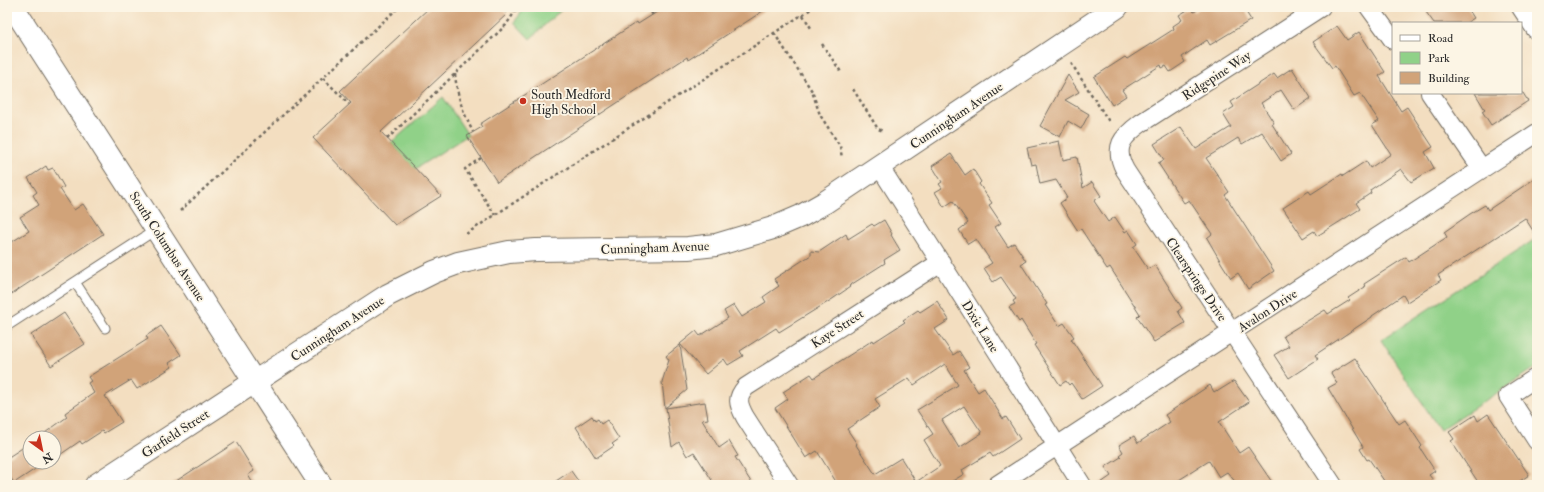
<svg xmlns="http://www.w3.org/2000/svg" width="1544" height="492" font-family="'IM FELL Double Pica',serif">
	<rect width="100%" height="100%" fill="#fcf5e5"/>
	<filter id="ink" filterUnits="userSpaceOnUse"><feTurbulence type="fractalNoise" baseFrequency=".025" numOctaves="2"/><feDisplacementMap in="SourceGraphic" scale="8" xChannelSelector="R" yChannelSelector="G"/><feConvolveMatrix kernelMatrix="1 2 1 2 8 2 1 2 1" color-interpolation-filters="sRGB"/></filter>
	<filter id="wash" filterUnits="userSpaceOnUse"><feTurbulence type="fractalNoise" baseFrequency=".012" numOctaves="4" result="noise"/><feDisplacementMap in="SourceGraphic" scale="16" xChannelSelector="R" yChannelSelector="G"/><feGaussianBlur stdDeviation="0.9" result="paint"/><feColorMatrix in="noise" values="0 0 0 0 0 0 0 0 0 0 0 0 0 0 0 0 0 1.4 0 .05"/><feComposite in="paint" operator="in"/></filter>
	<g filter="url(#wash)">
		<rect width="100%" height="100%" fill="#f3dec0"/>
		<path fill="#90d188" stroke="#5e7e5a" d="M523 7H564L530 39 514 22 519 16Z
			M443 97 468 135 415 169 391 143Z
			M1537 238V367L1440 430 1381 340Z"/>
		<g id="blocks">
			<path fill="#d1a379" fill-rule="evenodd" d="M430 7H500L507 14 381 132 441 196 395 225 313 138 351 103 340 91Z
				M665 7H769L688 60 687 57 497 182 467 136 482 127 480 124 637 22 638 24Z
				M1202 7H1243L1251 20 1210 45 1207 40 1182 57 1185 62 1170 72 1166 66 1162 68 1161 65 1122 90 1126 96 1112 105 1094 77 1125 57 1127 59 1174 29 1173 26 1182 20 1179 15 1191 8 1194 12Z
				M1434 7H1467L1474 18 1466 23H1434L1426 12Z
				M1337 26 1347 40 1359 32 1385 72 1379 76 1401 111 1407 107 1433 147 1425 152 1434 168 1411 182 1401 169 1370 190 1371 193 1356 203 1360 209 1317 236 1314 231 1303 238 1283 208 1309 191 1311 194 1342 174 1343 176 1366 161 1370 168 1391 154 1372 125 1379 121 1360 93 1354 96 1335 66 1332 68 1313 42Z
				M1292 68 1311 98 1294 110 1281 90 1261 103 1274 123 1272 124 1291 154 1281 161 1262 132 1242 144 1238 138 1206 158 1229 192 1225 195 1274 271 1248 289 1238 273 1231 278 1222 264 1207 238 1212 234 1189 200 1184 203 1158 163 1164 160 1154 144 1181 127 1196 149 1231 127 1223 114 1234 107 1231 102 1274 74 1277 78Z
				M1068 75 1079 92 1065 100 1089 114 1081 129 1068 121 1060 137 1040 126Z
				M1475 93H1523L1528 101 1491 125 1482 111 1485 109 1484 108Z
				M1059 141 1063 160 1077 157 1083 188 1092 182 1101 196 1094 201 1108 222 1115 217 1125 232 1128 230 1137 244 1133 247 1148 269 1155 265 1182 308 1178 311 1185 323 1154 342 1137 317 1140 314 1110 267 1107 269 1081 229 1078 231 1060 203 1067 198 1056 180 1040 184 1036 164 1031 165 1027 148Z
				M951 154 965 175 973 169 981 182 979 184 992 203 989 205 1001 223 995 227 1008 247 1014 243 1026 261 1021 264 1047 304 1045 305 1059 326 1064 323 1074 337 1071 339 1102 386 1082 399 1071 383 1069 385 1066 381 1060 385 1034 345 1036 344 1021 320 1019 322 1009 307 1015 304 1013 301 1016 299 1001 277 993 282 984 268 992 263 976 239 968 244 959 230 968 223 953 201 944 207 935 192 942 188 939 184 942 182 932 166Z
				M46 166 48 170 53 168 64 187 60 189 74 210 83 204 103 234 7 297V245L29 231 20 217 39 205 33 195 37 192 28 178Z
				M1537 177V237L1525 218 1438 275 1441 280 1407 302 1403 295 1372 316V317L1315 355 1318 359 1289 378 1274 355 1289 346 1283 336 1325 310 1328 314 1350 300 1348 298 1365 287 1364 284 1406 257 1409 262 1444 239 1447 237 1444 232 1470 214 1485 205 1488 210Z
				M884 220 892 234 891 235 900 250 884 260 885 263 849 286 850 287 831 300 779 332 776 328 740 351 743 356 728 365 724 359 706 374 680 344 696 331 700 336 728 318 724 311 734 305 742 317 766 302 763 297 779 286 774 279 811 255V251L819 252 846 234 848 239 872 224 874 226Z
				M937 301 949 320 935 329 953 355 959 351 969 367 964 370 978 392 984 388 1003 419 1006 417 1020 439 993 457 990 453 962 470 964 474 946 485H838L817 451 806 458 775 408 788 399 783 392 811 374 814 378 873 340 874 342 905 322 903 320 918 310 920 312ZM945 364 958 385 917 410 933 434 924 440 940 466 916 482 901 458 875 474 856 445 857 444 847 429 880 407 875 399 909 378 914 385ZM964 406 982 433 959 448 942 420Z
				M64 313 85 344 51 366 31 335Z
				M161 326 181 355 169 363 172 367 137 389 131 380 105 396 122 422 104 433 102 431 82 444 80 441 54 459V438H38L67 417 65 413 94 393 88 383 91 381 88 377 148 339 146 336Z
				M680 345 687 390 665 408 662 382 669 360 666 356Z
				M1355 358 1399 424 1405 420 1422 446 1420 448 1435 471 1429 475 1433 480 1425 485H1387L1369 459 1367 460 1360 449 1363 447 1328 388 1337 383 1331 373Z
				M1234 381 1249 402 1219 422 1239 453 1248 447 1274 485H1238L1227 472 1219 477 1209 461 1171 485H1098L1111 476 1105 467 1121 457 1119 455 1123 452 1119 445 1134 436 1138 443 1170 422 1165 415 1210 385 1214 392 1217 390 1218 391Z
				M705 402 708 419 702 420 719 448 729 441 738 456 735 457 753 485H715L694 452 687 456 679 442 672 447 666 408Z
				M1488 414 1529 475 1514 485H1480L1451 441 1454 439 1449 432 1475 415 1478 421Z
				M592 416 595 421 598 419 601 424 607 420 619 439 612 444 614 446 596 458 576 427Z
				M236 442 254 471 248 475 254 485H170Z
				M30 443V462H46L14 483 7 472V458Z
				M571 471 581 485H550Z"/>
		</g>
	</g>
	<g filter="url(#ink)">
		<use href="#blocks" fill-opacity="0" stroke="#716a5f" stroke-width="1"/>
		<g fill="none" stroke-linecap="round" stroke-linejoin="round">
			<g stroke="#716a5f" stroke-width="11">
				<path id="lane" d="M75 282 105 328
					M7 326 157 229"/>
			</g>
			<g stroke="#716a5f" stroke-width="20">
				<path id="street" d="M1321 7 1141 123C1122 137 1113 147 1125 170L1333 485
					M1369 7 1393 40
					M1430 93 1482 169
					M880 167 1082 485
					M1537 377 1508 396 1537 441
					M789 485 745 417C738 404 736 398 746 387L941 262
					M997 485 1537 133"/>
			</g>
			<g stroke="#716a5f" stroke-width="24">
				<path id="secondary" d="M13 7 321 485
					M1523 7 1537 28
					M96 485 388 295 434 272 458 263 509 252 536 250 688 248 716 245 773 228 801 216 824 203 1117 7"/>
			</g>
			<path stroke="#716a5f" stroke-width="2.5" stroke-dasharray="3 3" stroke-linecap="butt" d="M648 7 653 15
				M803 15 811 28
				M774 33 812 91 820 115 840 146 842 158
				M822 44 841 72
				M1071 63 1110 123
				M455 74C457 96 463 112 473 132
				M323 78 349 104
				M853 89 878 129 883 131
				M387 139 506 25 514 13 517 7
				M481 158 465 169 495 215
				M180 211 399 7
				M466 234 814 7"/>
			<use href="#lane" stroke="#fff" stroke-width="9"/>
			<use href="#street" stroke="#fff" stroke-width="18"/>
			<use href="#secondary" stroke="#fff" stroke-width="22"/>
		</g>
	</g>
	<circle fill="#c8321e" stroke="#fcf5e5" stroke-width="1.5" cx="523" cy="101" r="4"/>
	<g text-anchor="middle" stroke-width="3.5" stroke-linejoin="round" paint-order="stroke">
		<g font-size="13" fill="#2b2b2b" stroke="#fcf5e5">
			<text transform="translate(1216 75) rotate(-33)" y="5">Ridgepine Way</text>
			<text transform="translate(956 115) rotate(-34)" y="5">Cunningham Avenue</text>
			<text transform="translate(168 246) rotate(57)" y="5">South Columbus Avenue</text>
			<text transform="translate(655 247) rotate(-2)" y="5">Cunningham Avenue</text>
			<text transform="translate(1197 279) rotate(56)" y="5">Clearsprings Drive</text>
			<text transform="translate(1267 310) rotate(-33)" y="5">Avalon Drive</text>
			<text transform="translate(981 326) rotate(58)" y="5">Dixie Lane</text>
			<text transform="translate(337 328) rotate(-33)" y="5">Cunningham Avenue</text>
			<text transform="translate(837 328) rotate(-33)" y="5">Kaye Street</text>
			<text transform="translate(175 433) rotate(-33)" y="5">Garfield Street</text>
		</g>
		<g font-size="13" fill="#2b2b2b" stroke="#fcf5e5" text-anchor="start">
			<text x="531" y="99">South Medford<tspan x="531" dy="15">High School</tspan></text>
		</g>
	</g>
	<rect width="1544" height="492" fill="none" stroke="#fcf5e5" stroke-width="24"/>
	<rect x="1392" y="22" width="130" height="72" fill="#fcf5e5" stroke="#a8a49b"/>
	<rect x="1400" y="35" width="20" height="6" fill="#ffffff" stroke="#a8a49b"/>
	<text x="1428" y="42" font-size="12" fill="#2b2b2b">Road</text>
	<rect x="1400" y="52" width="20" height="12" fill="#90d188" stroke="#a8a49b"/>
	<text x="1428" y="62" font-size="12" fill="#2b2b2b">Park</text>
	<rect x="1400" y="72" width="20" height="12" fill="#d1a379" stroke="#a8a49b"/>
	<text x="1428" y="82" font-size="12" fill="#2b2b2b">Building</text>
	<g transform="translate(42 450) rotate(147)"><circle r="19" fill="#fcf5e5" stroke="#a8a49b"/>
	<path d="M0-3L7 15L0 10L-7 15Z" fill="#c8321e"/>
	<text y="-6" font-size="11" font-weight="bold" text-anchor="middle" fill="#2b2b2b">N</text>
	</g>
</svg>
